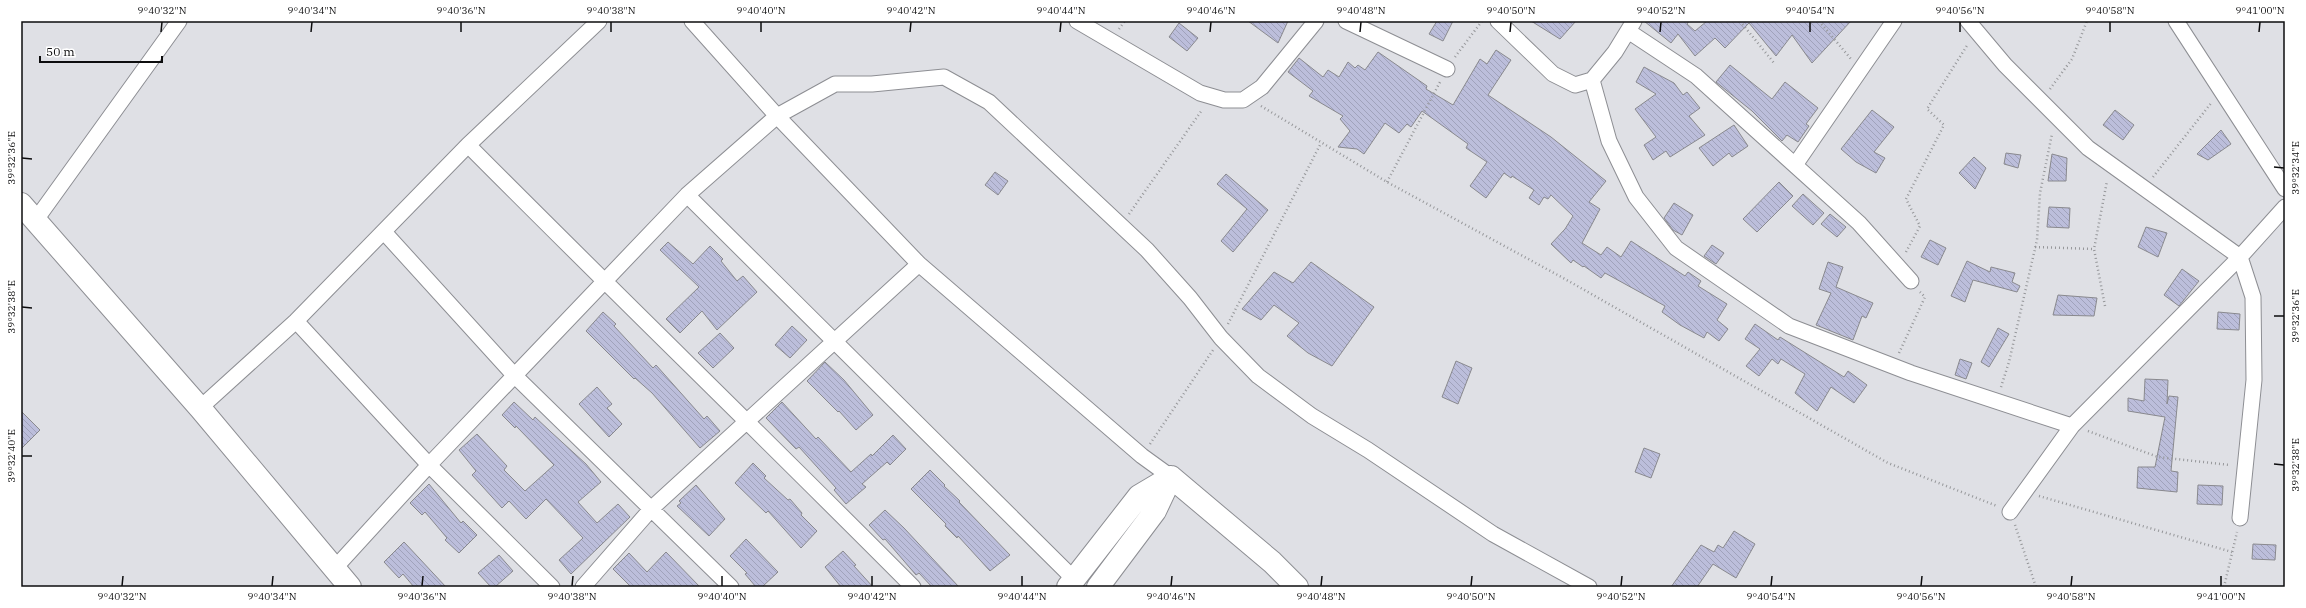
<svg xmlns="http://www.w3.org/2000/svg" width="2306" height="608" font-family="'IBM Plex Serif',serif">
	<defs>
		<pattern id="building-back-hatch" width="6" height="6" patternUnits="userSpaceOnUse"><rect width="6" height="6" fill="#bcbedb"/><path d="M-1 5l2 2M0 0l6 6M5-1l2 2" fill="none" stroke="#a0a2bb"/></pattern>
	</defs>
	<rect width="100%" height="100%" fill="#dfe0e5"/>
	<path fill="url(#building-back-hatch)" stroke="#89898e" d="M1248 21H1288L1278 43Z
		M1437 21H1453L1443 41 1429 34Z
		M1531 21H1576L1560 39Z
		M1644 21H1689L1687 24 1695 31 1707 21H1851L1812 63 1792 35 1776 56 1749 23 1725 48 1715 38 1695 56 1678 34 1671 43Z
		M1179 23 1198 38 1187 51 1169 37Z
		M1496 50 1511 60 1488 95 1551 137 1606 181 1589 202 1600 209 1582 243 1601 255 1607 247 1621 257 1631 241 1685 276 1688 272 1701 281 1698 286 1727 304 1717 320 1728 329 1719 341 1707 332 1704 338 1680 325 1662 312 1665 306 1605 273 1601 278 1584 266 1583 267 1573 260 1571 263 1551 244 1565 229 1573 216 1551 195 1548 199 1544 197 1539 205 1529 198 1534 190 1512 176 1511 178 1504 173 1486 198 1470 186 1487 162 1466 148 1468 144 1422 111 1411 127 1407 124 1399 133 1385 123 1364 154 1357 149 1338 147 1350 131 1340 119 1343 116 1309 96 1313 91 1288 72 1299 58 1323 77 1328 70 1339 77 1348 62 1355 68 1358 65 1365 70 1378 52 1427 86 1426 89 1453 105 1480 59 1487 64Z
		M1730 65 1772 99 1785 82 1818 108 1806 124 1809 126 1798 142 1787 135 1782 141 1752 111 1716 82Z
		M1644 67 1674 83 1683 95 1687 92 1700 108 1689 116 1705 135 1670 157 1666 151 1653 160 1644 145 1656 137 1635 109 1656 94 1636 82Z
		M1872 110 1894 127 1874 152 1885 158 1876 173 1856 162 1841 149Z
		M2115 110 2134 125 2123 140 2103 125Z
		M1734 125 1748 146 1732 157 1729 153 1713 166 1699 148Z
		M2221 130 2231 144 2208 160 2197 154Z
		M2006 153 2021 155 2018 168 2004 164Z
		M2052 154 2067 158 2066 181H2048Z
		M1974 157 1986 168 1975 189 1959 173Z
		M995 172 1008 181 998 195 985 185Z
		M1226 174 1268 210 1233 252 1221 241 1247 209 1217 184Z
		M1779 182 1793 196 1757 232 1743 219Z
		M1803 194 1824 213 1813 225 1792 206Z
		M1674 203 1693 215 1682 235 1673 230 1664 218Z
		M2049 207 2070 208 2069 228 2047 227Z
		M1830 214 1846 227 1837 237 1821 224Z
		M2146 227 2167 233 2158 257 2138 247Z
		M1930 240 1946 248 1938 265 1921 257Z
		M668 242 693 264 710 246 723 259 721 261 737 281 743 276 757 292 717 330 702 311 680 333 666 319 699 287 660 250Z
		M1712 245 1724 253 1716 264 1704 256Z
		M1967 261 1990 272 1991 267 2015 273 2012 282 2020 286 2017 292 1973 280 1965 302 1951 296Z
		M1311 262 1374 307 1332 366 1308 353 1287 336 1299 323 1274 305 1261 320 1242 309 1274 272 1293 283Z
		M1828 262 1843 267 1836 287 1873 303 1866 318 1862 316 1853 340 1816 325 1831 293 1819 289Z
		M2182 269 2199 281 2179 306 2164 295Z
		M2058 295 2097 298 2094 316 2053 315Z
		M603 312 616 324 614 326 653 368 656 365 704 419 707 416 720 431 700 448 652 393 635 378 634 379 586 331Z
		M2218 312 2240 314 2239 330 2217 329Z
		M1755 324 1778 340 1780 337 1844 377 1848 371 1867 385 1854 403 1831 387 1817 411 1795 393 1805 374 1781 359 1778 364 1772 359 1759 376 1746 366 1760 349 1745 339Z
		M792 326 807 340 790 358 775 345Z
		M1998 328 2009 334 1989 367 1981 362Z
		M720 333 734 348 713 368 698 353Z
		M1960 359 1972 363 1966 379 1955 375Z
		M1456 361 1472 368 1458 404 1442 397Z
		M825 362 844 380 873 415 856 430 839 411 838 412 807 381Z
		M2145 379 2168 380 2167 404 2169 396 2178 397 2171 471 2178 472 2177 492 2137 488 2138 467H2155L2165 417 2128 411V398L2144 401Z
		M597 387 612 404 607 408 622 424 609 437 579 404Z
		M514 402 533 420 535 417 551 432 586 464 601 482 578 502 597 523 618 504 630 517 571 574 559 560 583 538 546 499 526 519 509 501 502 508 472 475 476 471 459 450 477 434 507 466 504 470 525 491 554 465 516 426 515 428 502 415Z
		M782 402 816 439 818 437 851 472 871 454 872 456 893 435 906 449 890 465 887 462 862 484 866 487 846 504 834 490 836 488 799 447 796 449 766 418Z
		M21 411 40 430 21 449Z
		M1644 448 1660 454 1651 478 1635 472Z
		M753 463 766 476 764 478 788 500 790 499 802 513 801 515 817 531 801 548 768 511 766 513 735 483Z
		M930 470 945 485 944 486 960 501 959 502 1010 555 990 571 958 536 957 538 945 526 946 524 911 489Z
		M429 484 461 523 463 521 477 535 459 553 445 540 447 538 425 512 422 515 410 503Z
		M696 485 725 519 709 536 677 506 681 503 679 501Z
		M2198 485 2223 486 2222 505 2197 504Z
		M885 510 904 528 959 587H932L919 573 916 575 885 539 883 540 869 525Z
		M1734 531 1755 544 1736 578 1713 564 1697 587H1671L1701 545 1714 552 1718 545 1723 548Z
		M746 539 778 572 762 587H756L745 574 747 573 730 556Z
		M404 542 419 558 446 587H414L403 574 399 578 384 562Z
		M2253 544 2276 545 2275 560 2252 559Z
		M843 551 856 565 854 566 873 587H841L825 567Z
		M666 552 700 587H631L613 569 629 553 647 572Z
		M499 555 513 571 495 587H491L478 573Z"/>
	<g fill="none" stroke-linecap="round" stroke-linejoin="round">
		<g stroke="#8d8e93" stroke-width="17">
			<path id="minor" d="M1077 21 1200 93 1224 100H1243L1262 87 1316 21
				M1346 21 1447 69
				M1498 21 1553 74 1575 85 1592 80 1615 52 1634 21
				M1968 21 2005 65 2088 148 2240 257 2253 297 2254 380 2240 518
				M2176 21 2285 189
				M1628 31 1696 76 1859 223 1911 281
				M1592 80 1609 141 1636 197 1676 248 1789 326 1911 373 2072 426
				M468 145C615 293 766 439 913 587
				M1795 165 1894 21
				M687 195 1074 579
				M35 221 179 21
				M384 232 514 375 731 587
				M296 321 429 465 552 587
				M200 408 296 321 468 145 599 21
				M1171 477 1142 456 919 264 777 116 835 84H872L944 77 989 102 1147 250 1190 298 1221 338 1258 376 1312 416 1368 450 1493 534 1589 587
				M2010 512 2072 426 2240 257 2285 207
				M334 569 429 465 687 195 777 116 692 21
				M583 587 652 508 919 264"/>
		</g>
		<g stroke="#8d8e93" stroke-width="24">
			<path id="secondary" d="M21 204 200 408 350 587
				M1171 477 1272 562 1297 587
				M1068 587 1139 496 1171 477
				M1098 587 1155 511 1171 477"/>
		</g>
		<path stroke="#96979a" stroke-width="2.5" stroke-dasharray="1 3" stroke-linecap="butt" d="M1740 21 1774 63
			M1819 21 1851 59
			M1119 29 1125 21
			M1455 57 1482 21
			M2050 89 2072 59 2087 21
			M1261 106 1387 182 1565 279 1888 463 1997 506
			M2153 177 2212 102
			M1387 182 1440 82
			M1129 214 1202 110
			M2035 247 2094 249
			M1906 252 1920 226 1906 199 1944 125 1927 109 1968 44
			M2105 306 2094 249 2107 181
			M1228 324 1321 143
			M1899 353 1925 297 1920 292
			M2001 387 2009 362 2037 240 2040 193 2052 134
			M2088 431 2158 457 2230 465
			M1150 444 1213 350
			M2039 496 2232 552
			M2015 525 2036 587
			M2224 587 2237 532"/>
		<use href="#minor" stroke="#fff" stroke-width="15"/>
		<use href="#secondary" stroke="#fff" stroke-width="22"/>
	</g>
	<path fill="none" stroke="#0d0d0e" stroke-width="1.5" d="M161 32 162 22M311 32 312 22M461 32V22M611 32V22M761 32V22M910 32 911 22M1060 32 1061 22M1210 32 1211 22M1360 32 1361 22M1510 32 1511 22M1660 32 1661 22M1810 32V22M1960 32V22M2110 32V22M2259 32 2260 22M22 158 32 159M2274 167 2284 168M22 307 32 308M2274 316H2284M22 456H32M2274 464 2284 465M122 586 123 576M272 586 273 576M422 586 423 576M572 586 573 576M722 586V576M872 586V576M1022 586V576M1171 586 1172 576M1321 586 1322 576M1471 586 1472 576M1621 586 1622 576M1771 586 1772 576M1921 586 1922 576M2071 586 2072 576M2221 586V576"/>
	<rect width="2306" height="608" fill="none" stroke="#ffffff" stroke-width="44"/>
	<path d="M40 56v6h122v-6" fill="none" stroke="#0d0d0e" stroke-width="2"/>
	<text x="46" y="56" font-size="12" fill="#0d0d0e" stroke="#ffffff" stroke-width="3" paint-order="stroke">50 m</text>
	<rect x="22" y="22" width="2262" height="564" fill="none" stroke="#0d0d0e" stroke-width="1.5"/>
	<g font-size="10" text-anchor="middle" fill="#0d0d0e">
		<text x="162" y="14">9°40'32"N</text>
		<text x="312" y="14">9°40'34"N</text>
		<text x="461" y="14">9°40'36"N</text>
		<text x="611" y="14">9°40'38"N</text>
		<text x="761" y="14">9°40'40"N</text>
		<text x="911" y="14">9°40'42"N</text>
		<text x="1061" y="14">9°40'44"N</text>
		<text x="1211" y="14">9°40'46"N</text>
		<text x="1361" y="14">9°40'48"N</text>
		<text x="1511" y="14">9°40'50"N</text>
		<text x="1661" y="14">9°40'52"N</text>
		<text x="1810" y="14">9°40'54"N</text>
		<text x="1960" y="14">9°40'56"N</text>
		<text x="2110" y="14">9°40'58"N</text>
		<text x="2260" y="14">9°41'00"N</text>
		<text transform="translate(11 158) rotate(-90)" y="4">39°32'36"E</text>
		<text transform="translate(2295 168) rotate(-90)" y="4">39°32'34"E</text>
		<text transform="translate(11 307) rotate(-90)" y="4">39°32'38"E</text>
		<text transform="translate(2295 316) rotate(-90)" y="4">39°32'36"E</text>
		<text transform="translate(11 456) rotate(-90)" y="4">39°32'40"E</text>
		<text transform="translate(2295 465) rotate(-90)" y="4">39°32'38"E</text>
		<text x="122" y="600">9°40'32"N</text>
		<text x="272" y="600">9°40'34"N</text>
		<text x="422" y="600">9°40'36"N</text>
		<text x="572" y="600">9°40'38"N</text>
		<text x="722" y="600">9°40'40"N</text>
		<text x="872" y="600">9°40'42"N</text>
		<text x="1022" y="600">9°40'44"N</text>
		<text x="1171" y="600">9°40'46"N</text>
		<text x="1321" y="600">9°40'48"N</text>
		<text x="1471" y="600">9°40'50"N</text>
		<text x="1621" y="600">9°40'52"N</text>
		<text x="1771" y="600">9°40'54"N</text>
		<text x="1921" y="600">9°40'56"N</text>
		<text x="2071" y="600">9°40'58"N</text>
		<text x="2221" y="600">9°41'00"N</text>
	</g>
</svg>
